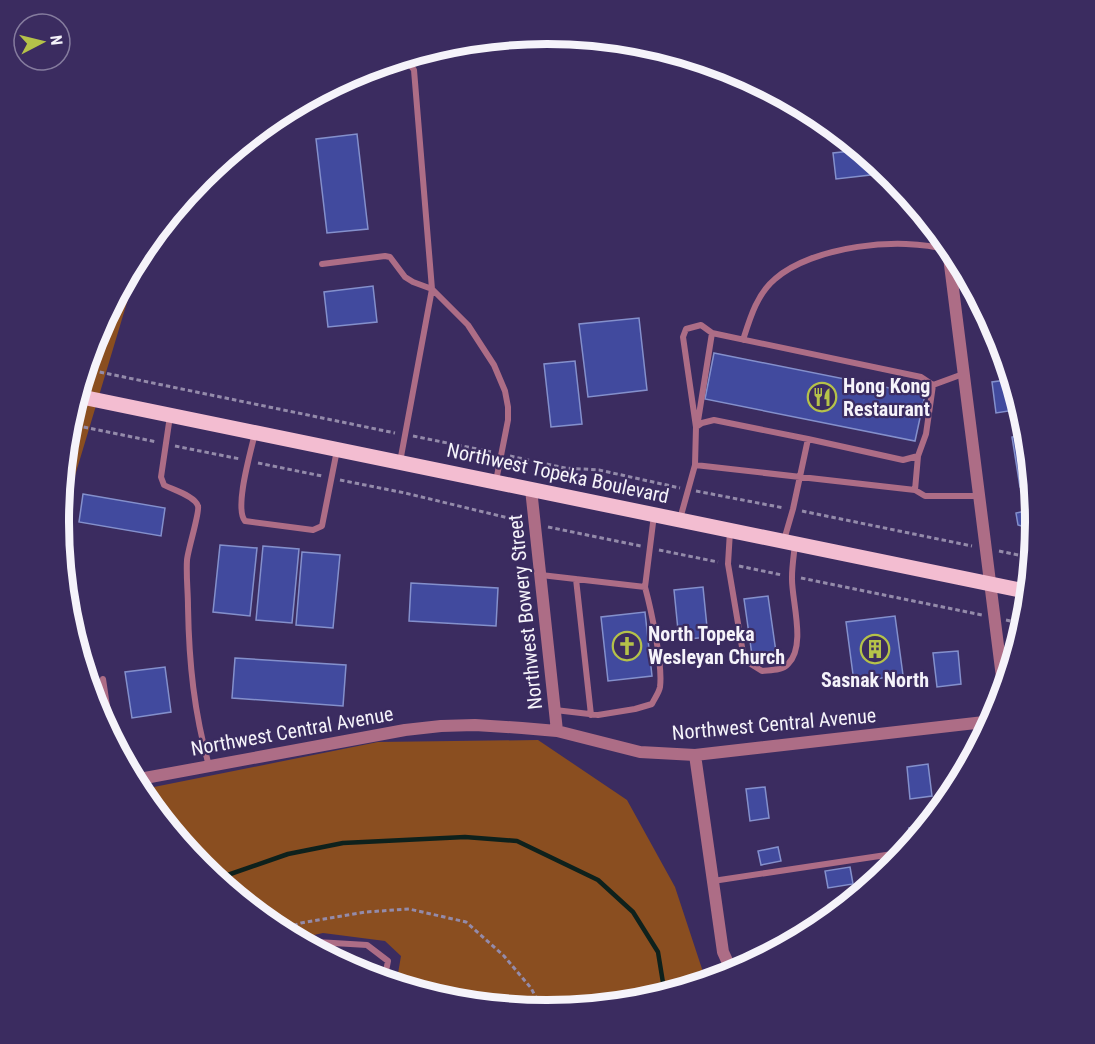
<svg xmlns="http://www.w3.org/2000/svg" width="1095" height="1044" font-family="'Roboto Condensed',sans-serif">
	<rect width="100%" height="100%" fill="#3b2c60"/>
	<path fill="#8a4e20" d="M143 247V249L59 529 68 426 96 335Z
		M538 740 627 800 675 887 704 975 710 981 643 1002 547 1011 452 1002 396 985 401 956 385 941 323 933 295 939 276 928 201 868 139 790 378 742Z"/>
	<g fill="none" stroke-linecap="round" stroke-linejoin="round">
		<path stroke="#0e211c" stroke-width="4.5" d="M216 879 288 854 343 843 465 837 517 841 598 880 633 912 658 952 665 995"/>
	</g>
	<path fill="#414a9e" stroke="#8490cc" stroke-width="1.5" d="M357 134 368 229 327 233 316 139Z
		M861 150 877 163 879 174 836 179 833 153Z
		M373 286 377 322 328 327 324 292Z
		M639 318 647 390 588 397 579 324Z
		M714 353 925 395 915 441 705 399Z
		M575 361 582 424 551 427 544 364Z
		M1013 379 1022 409 996 413 992 382Z
		M1028 434 1033 485 1020 487 1012 437Z
		M83 494 165 508 161 536 79 522Z
		M1034 498 1036 527 1028 528 1018 525 1016 513 1026 511 1025 500Z
		M220 545 257 548 250 616 213 612Z
		M263 546 299 549 292 623 256 620Z
		M302 552 340 555 333 628 296 625Z
		M411 583 498 588 496 626 409 621Z
		M703 587 708 637 679 640 674 590Z
		M768 596 776 652 752 655 744 599Z
		M645 612 652 676 608 681 601 617Z
		M895 616 903 675 854 682 846 622Z
		M958 651 961 684 937 687 933 653Z
		M235 658 346 665 343 706 232 698Z
		M165 667 171 712 132 718 125 672Z
		M928 764 932 796 910 799 907 767Z
		M765 787 769 818 750 821 746 789Z
		M928 826 914 843H911L909 828Z
		M778 847 781 861 761 865 758 851Z
		M850 867 853 884 828 888 825 871Z
		M854 900 841 911 840 901Z"/>
	<g fill="none" stroke-linecap="round" stroke-linejoin="round">
		<path stroke="#948baa" stroke-width="3" stroke-dasharray="4.5 3" stroke-linecap="butt" d="M85 369 395 433
			M69 424 157 442
			M413 436 492 452
			M175 446 240 459
			M510 456 565 468 599 470 680 488
			M258 463 322 476
			M340 480 405 493 521 521
			M696 491 784 508
			M802 511 972 546
			M548 527 641 546
			M659 550 718 562
			M999 551 1033 558
			M739 566 782 575
			M801 578 982 615
			M1006 620 1025 624
			M279 930 301 923 366 912 409 909 466 922 504 956 531 988 543 1011"/>
		<path stroke="#ad6d86" stroke-width="6" d="M381 67 408 62 414 70 432 289 400 462
			M322 264 385 256 390 257 405 277 413 282 432 289 468 325 494 365 505 391 508 407V420L496 481
			M743 340C750 318 757 294 775 279 812 246 901 236 947 250
			M170 416 161 477 164 485C173 490 195 496 198 506 200 512 188 549 187 560 186 576 188 591 188 607 189 663 194 712 209 766
			M698 421 712 333
			M696 427 683 337 686 329 701 325 712 333 921 377 933 385
			M255 433C251 451 234 508 245 521L313 530 322 526 337 450
			M808 439 903 460 918 456 926 434 933 385 963 374
			M918 456 915 490 925 496H979
			M695 465 915 490
			M680 519 695 465 696 427 702 423 714 420 808 439 793 509 784 540
			M730 531 728 564 743 653 746 661 762 671C770 670 782 671 788 664 807 646 791 599 792 577 792 566 794 554 795 544
			M541 575 645 587 654 515
			M576 579 591 715
			M103 679 112 740
			M555 710 598 715 635 709 652 704C654 699 659 693 660 687 663 665 651 609 645 587
			M713 881 906 852
			M300 941 367 945 388 961 384 981"/>
		<path stroke="#ad6d86" stroke-width="12" d="M947 241 1004 693
			M531 489 557 731
			M695 755 723 952 733 974
			M134 780 405 730 441 726 475 725 522 728 557 731 640 752 695 755 993 721"/>
		<path stroke="#f3bdd1" stroke-width="15" d="M77 396 1030 592"/>
	</g>
	<defs>
		<g id="restaurant-ring" transform="scale(1.5)"><circle r="9.5" fill="#3b2c60" stroke="#b5c249" stroke-width="1.5"/><path d="M-5-6h1v4h1v-4h1v4h1v-4h1v5L-1.5 .5V6h-2V.5L-5-1ZM5-6V6H3V1.5H1.5Q1.5-4 5-6Z" fill="#b5c249"/></g>
		<g id="church-ring" transform="scale(1.5)"><circle r="9.5" fill="#3b2c60" stroke="#b5c249" stroke-width="1.5"/><path d="M-1.2-6h2.4v3.5h3.3v2.4h-3.3V6h-2.4V-.1h-3.3v-2.4h3.3Z" fill="#b5c249"/></g>
		<g id="building-ring" transform="scale(1.5)"><circle r="9.5" fill="#3b2c60" stroke="#b5c249" stroke-width="1.5"/><path d="M-4-6H4V6H1V3H-1V6H-4ZM-2.5-4.3h1.7v1.8h-1.7ZM.8-4.3h1.7v1.8H.8ZM-2.5-1h1.7V.8h-1.7ZM.8-1h1.7V.8H.8Z" fill="#b5c249"/></g>
	</defs>
	<g fill-rule="evenodd">
		<use href="#restaurant-ring" x="822" y="397"/>
		<use href="#church-ring" x="627" y="646"/>
		<use href="#building-ring" x="875" y="649"/>
	</g>
	<g text-anchor="middle" stroke-width="4.5" stroke-linejoin="round" paint-order="stroke">
		<g font-size="20" font-weight="bold" fill="#f5f3fa" stroke="#3b2c60" text-anchor="start">
			<text x="843" y="393">Hong Kong<tspan x="843" dy="23">Restaurant</tspan></text>
			<text x="648" y="641">North Topeka<tspan x="648" dy="23">Wesleyan Church</tspan></text>
			<text x="875" y="687" text-anchor="middle">Sasnak North</text>
		</g>
		<g font-size="20" fill="#f5f3fa" stroke="#3b2c60">
			<text transform="translate(558 473) rotate(12)" y="7">Northwest Topeka Boulevard</text>
			<text transform="translate(525 612) rotate(-96)" y="7">Northwest Bowery Street</text>
			<text transform="translate(774 724) rotate(-5)" y="7">Northwest Central Avenue</text>
			<text transform="translate(292 731) rotate(-10)" y="7">Northwest Central Avenue</text>
		</g>
	</g>
	<path d="M0 0H1095V1044H0ZM69 522a478 478 0 1 1 956 0a478 478 0 1 1-956 0Z" fill="#3b2c60" fill-rule="evenodd"/>
	<path fill="none" stroke="#f5f3fa" stroke-width="8" d="M69 522a478 478 0 1 1 956 0a478 478 0 1 1-956 0Z"/>
	<g transform="translate(42 42) rotate(83)"><circle r="28" fill="#3b2c60" stroke="#857c9e" stroke-width="1.5"/>
	<path d="M0-4.5L10 22L0 15L-10 22Z" fill="#b5c249"/>
	<text y="-9" font-size="16" font-weight="bold" text-anchor="middle" fill="#f5f3fa">N</text>
	</g>
</svg>
